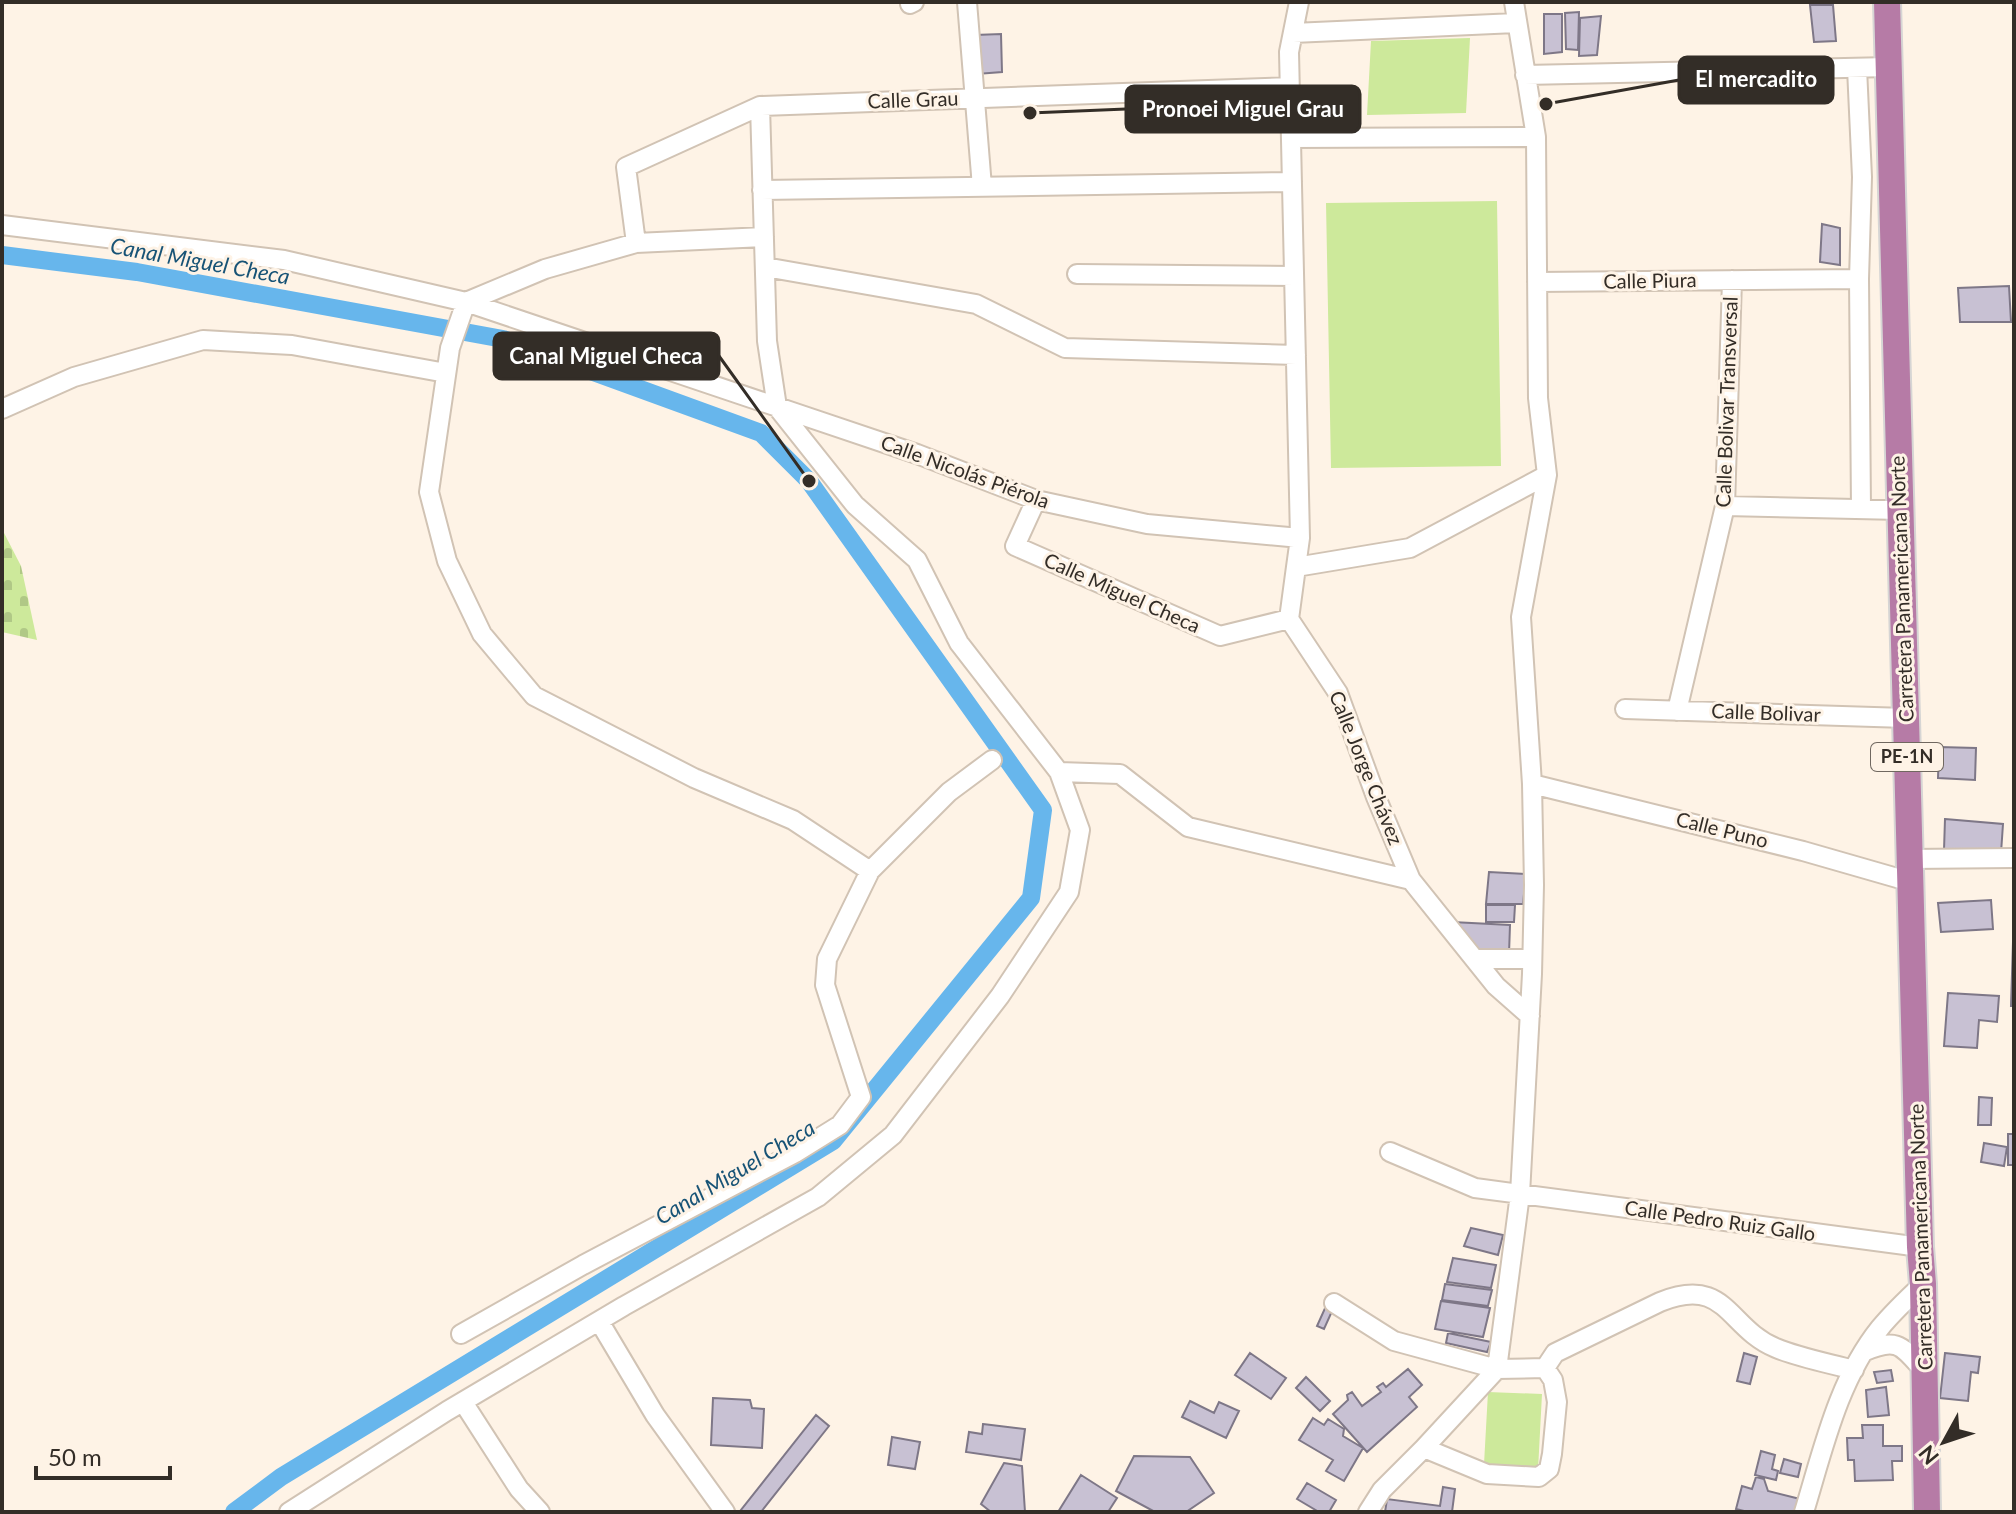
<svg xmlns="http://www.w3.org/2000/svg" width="2016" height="1514" font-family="Lato,sans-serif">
	<defs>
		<pattern id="cemetery-stones" width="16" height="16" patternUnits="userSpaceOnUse" patternTransform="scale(2)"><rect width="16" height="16" fill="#cde99b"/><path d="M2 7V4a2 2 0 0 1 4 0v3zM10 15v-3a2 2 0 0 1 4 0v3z" fill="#b0c886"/></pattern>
	</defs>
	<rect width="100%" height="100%" fill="#fef3e6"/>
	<path fill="#cde99b" d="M1470 38 1466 113 1367 115 1371 41Z
		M1497 201 1501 466 1331 468 1326 203Z
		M1488 1392 1542 1394 1538 1470 1484 1464Z"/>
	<path fill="url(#cemetery-stones)" d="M2 529 21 566 37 640 2 632Z"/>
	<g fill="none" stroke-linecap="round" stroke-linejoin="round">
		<path stroke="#67b6ec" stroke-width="18" d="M2 255 137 272 503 339 761 433 809 481 1043 810 1031 898 833 1141 281 1477 234 1512"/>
	</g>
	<path fill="#c8c1d3" stroke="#7e7787" stroke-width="2" d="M1810 5H1833L1836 41 1814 42Z
		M1579 12 1578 50 1566 49 1565 13Z
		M1544 14H1562V52L1544 54Z
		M1601 16 1597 55 1579 56 1580 18Z
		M1001 34 1002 72 977 74 975 35Z
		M1822 224 1840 228V265L1820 262Z
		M2009 286 2011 322H1960L1958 288Z
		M1939 747 1976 748 1975 780 1938 778Z
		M1945 819 2003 824 2001 853 1944 850Z
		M1489 872 1526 874 1523 904H1486Z
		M1991 900 1993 929 1941 932 1938 903Z
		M1486 905H1515L1514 922H1486Z
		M2014 910V1006H2011Z
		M1452 922 1510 925 1509 954 1474 951Z
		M1948 993 1999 996 1997 1022 1979 1020 1977 1048 1944 1046Z
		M1979 1097 1992 1098 1991 1125H1978Z
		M2008 1134H2014V1165H2008Z
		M1984 1143 2007 1147 2004 1166 1981 1162Z
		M1471 1228 1503 1235 1498 1255 1464 1246Z
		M1453 1258 1496 1265 1491 1288 1447 1282Z
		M1445 1284 1492 1290 1488 1306 1442 1300Z
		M1441 1301 1490 1308 1483 1337 1435 1329Z
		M1326 1306 1333 1309 1324 1329 1317 1326Z
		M1448 1333 1491 1342 1487 1352 1446 1343Z
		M1250 1353 1286 1378 1271 1399 1235 1375Z
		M1744 1353 1757 1357 1750 1384 1737 1381Z
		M1945 1353 1980 1357 1978 1373 1971 1372 1968 1401 1940 1398Z
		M1408 1369 1422 1385 1409 1397 1417 1407 1367 1452 1333 1414 1348 1400 1347 1395 1352 1392 1362 1406 1381 1392 1377 1387 1383 1383 1386 1387Z
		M1891 1370 1893 1381 1877 1383 1874 1372Z
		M1306 1377 1330 1401 1320 1411 1296 1388Z
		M1886 1387 1889 1415 1868 1417 1866 1390Z
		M713 1398 750 1400 752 1408 764 1409 762 1448 711 1445Z
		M1190 1401 1214 1413 1219 1402 1239 1411 1226 1438 1182 1417Z
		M816 1415 829 1426 761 1512H743L741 1510Z
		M1313 1418 1324 1425 1328 1419 1344 1429 1343 1436 1363 1448 1344 1481 1326 1471 1333 1460 1299 1440Z
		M983 1424 1025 1429 1021 1460 966 1452 969 1432 982 1434Z
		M1862 1425H1883V1446H1902V1461H1892L1893 1480 1855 1481 1854 1460H1848L1847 1438H1863Z
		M892 1437 920 1442 915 1469 888 1465Z
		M1761 1451 1775 1455 1772 1469 1778 1471 1776 1480 1755 1475Z
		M1134 1456 1190 1457 1214 1493 1186 1512H1155L1116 1491Z
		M1784 1459 1801 1464 1798 1477 1780 1473Z
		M1004 1463 1022 1466 1025 1512H991L981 1504Z
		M1081 1475 1117 1498 1108 1512H1058Z
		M1756 1477 1764 1479 1768 1491 1800 1499 1796 1512H1748L1736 1509 1742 1486 1752 1489Z
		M1307 1483 1336 1500 1329 1512H1319L1297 1499Z
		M1443 1487 1455 1489 1452 1512H1385L1387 1499 1440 1506Z"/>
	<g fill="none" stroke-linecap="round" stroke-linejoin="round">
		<g stroke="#d1c3b4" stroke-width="22">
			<path id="minor" d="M967 2 982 187
				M1514 2 1536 137 1538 398 1547 475 1521 617 1532 784 1534 885 1532 974 1520 1194 1497 1369 1424 1448 1487 1474 1539 1477 1549 1469 1552 1454 1557 1402 1553 1380 1545 1368
				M910 4 914 2
				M1293 33 1516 23
				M1857 68 1862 177 1859 279 1861 509
				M1525 75 1889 67
				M1291 138 1536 137
				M762 190 1292 182
				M2 225 284 260 466 302 917 454 1036 500 1147 524 1300 538
				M764 237 636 243 545 269 466 302 450 348 429 492 447 561 482 634 534 696 694 778 793 820 870 871
				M636 243 626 167 760 106 1290 87
				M765 267 976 304 1065 348 1296 355
				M1077 274 1294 276
				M1537 282 1859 279
				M2 409 74 377 203 340 292 345 446 373
				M1036 500 1015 546 1220 636 1289 619 1296 567 1410 548 1547 475
				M1725 506 1900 510
				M1296 567 1300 538 1289 52 1299 2
				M1289 619 1338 693 1376 797 1411 880 1496 986 1530 1016
				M1625 709 1906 718
				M1677 711 1725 506 1732 280
				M1059 772 1120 774 1188 827 1411 880
				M1532 784 1803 851 1911 882
				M1910 859 2014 858
				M1475 959H1532
				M1390 1152 1475 1188 1920 1247
				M1334 1303 1394 1341 1497 1369 1545 1368 1555 1353 1660 1302C1727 1275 1727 1328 1776 1348 1800 1358 1828 1363 1854 1370
				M599 1321 655 1415 725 1512
				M461 1334 583 1265 795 1153 840 1125 861 1097 825 985 827 959 870 871 949 792 992 760
				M1863 1352C1898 1337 1901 1345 1925 1372
				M463 1402 519 1489 540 1512
				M289 1512 447 1411 624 1306 818 1197 893 1135 1000 996 1069 892 1080 830 1059 772 959 643 917 560 855 505 777 407 767 341 760 106
				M1368 1512 1382 1490 1424 1448
				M1804 1512C1823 1450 1838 1380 1880 1328 1893 1312 1908 1298 1923 1284"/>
		</g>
		<g stroke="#d6d5d4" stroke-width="30">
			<path id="highway" d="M1887 2 1920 1247 1923 1284 1927 1512"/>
		</g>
		<use href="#minor" stroke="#fff" stroke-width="18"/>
		<use href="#highway" stroke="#b67ba6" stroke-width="26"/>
	</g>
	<g text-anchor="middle" stroke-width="6" stroke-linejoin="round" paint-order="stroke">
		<rect fill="#fef3e6" stroke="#706860" stroke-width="2" x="1871" y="743" width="72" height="28" rx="6"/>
		<g font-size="18" font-weight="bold" fill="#332d27">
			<text x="1907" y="763">PE-1N</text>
		</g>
		<g font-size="20" fill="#332d27" stroke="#fef3e6">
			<text transform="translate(913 100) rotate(-2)" y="7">Calle Grau</text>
			<text transform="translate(1650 281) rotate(-1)" y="7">Calle Piura</text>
			<text transform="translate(1727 402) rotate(-88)" y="7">Calle Bolivar Transversal</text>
			<text transform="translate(965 472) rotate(20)" y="7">Calle Nicolás Piérola</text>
			<text transform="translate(1902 589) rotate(-92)" y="7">Carretera Panamericana Norte</text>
			<text transform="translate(1122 593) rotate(24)" y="7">Calle Miguel Checa</text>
			<text transform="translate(1766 713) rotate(2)" y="7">Calle Bolivar</text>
			<text transform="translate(1366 768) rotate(68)" y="7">Calle Jorge Chávez</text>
			<text transform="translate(1722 830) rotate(14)" y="7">Calle Puno</text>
			<text transform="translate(1720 1221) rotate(8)" y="7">Calle Pedro Ruiz Gallo</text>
			<text transform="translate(1921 1237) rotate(-92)" y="7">Carretera Panamericana Norte</text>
		</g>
		<g font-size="22" font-style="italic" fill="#175376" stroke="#fef3e6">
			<text transform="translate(200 261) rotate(10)" y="8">Canal Miguel Checa</text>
			<text transform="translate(735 1172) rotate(-31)" y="8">Canal Miguel Checa</text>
		</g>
	</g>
	<path fill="none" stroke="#332d27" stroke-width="3" d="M1546 104L1679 80M1030 113L1126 109M809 481L719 356"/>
	<g fill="#332d27" stroke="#fef3e6" stroke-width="3">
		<circle cx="1546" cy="104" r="8"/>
		<circle cx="1030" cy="113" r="8"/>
		<circle cx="809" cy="481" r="8"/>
	</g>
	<g fill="#332d27" stroke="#332d27" stroke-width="3">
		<rect x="1679" y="57" width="154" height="46" rx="8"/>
		<rect x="1126" y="86" width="234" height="46" rx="8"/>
		<rect x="494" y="333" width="225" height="46" rx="8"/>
	</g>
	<g font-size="22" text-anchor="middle" font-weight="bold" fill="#fff">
		<text x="1756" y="87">El mercadito</text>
		<text x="1243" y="117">Pronoei Miguel Grau</text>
		<text x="606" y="364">Canal Miguel Checa</text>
	</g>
	<rect width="2016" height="1514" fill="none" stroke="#332d27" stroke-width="8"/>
	<g transform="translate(1944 1442) rotate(230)" stroke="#fef3e6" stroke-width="6" paint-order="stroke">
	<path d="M0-6L14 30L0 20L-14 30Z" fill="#332d27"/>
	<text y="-12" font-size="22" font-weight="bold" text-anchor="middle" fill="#332d27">N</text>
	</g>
	<path d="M36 1466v12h134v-12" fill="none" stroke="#332d27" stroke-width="4"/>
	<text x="48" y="1466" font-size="24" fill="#332d27" stroke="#fef3e6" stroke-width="6" paint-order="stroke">50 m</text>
</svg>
